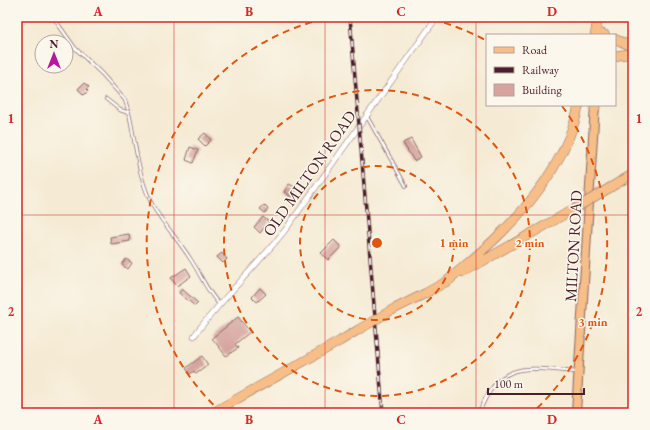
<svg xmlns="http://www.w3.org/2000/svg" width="650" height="430" font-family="'EB Garamond',serif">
	<rect width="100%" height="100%" fill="#fbf7ec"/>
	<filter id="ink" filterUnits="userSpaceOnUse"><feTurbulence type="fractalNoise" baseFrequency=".025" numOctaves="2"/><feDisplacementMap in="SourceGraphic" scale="8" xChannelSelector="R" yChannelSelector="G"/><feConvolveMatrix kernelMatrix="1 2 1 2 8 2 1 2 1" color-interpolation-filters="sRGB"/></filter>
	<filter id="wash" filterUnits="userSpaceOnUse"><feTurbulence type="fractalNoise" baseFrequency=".012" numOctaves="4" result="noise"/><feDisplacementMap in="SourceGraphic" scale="16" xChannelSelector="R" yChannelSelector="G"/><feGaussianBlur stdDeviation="0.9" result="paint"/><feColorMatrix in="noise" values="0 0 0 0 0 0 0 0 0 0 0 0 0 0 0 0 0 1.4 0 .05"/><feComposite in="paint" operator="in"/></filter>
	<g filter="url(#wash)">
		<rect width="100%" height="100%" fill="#f5ead3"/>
		<g id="blocks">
			<path fill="#d6a39e" d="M84 83 89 87 86 89 88 91 84 95 78 89Z
				M205 133 211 140 205 146 198 139Z
				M411 139 421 157 414 161 403 143Z
				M190 147 198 150 193 163 186 160Z
				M289 184 297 188 292 197 284 192Z
				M264 205 268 209 265 213 260 209Z
				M263 217 269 222 260 233 254 227Z
				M129 234 130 241 111 244 110 237Z
				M334 240 341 247 328 260 321 253Z
				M222 253 227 259 223 263 217 257Z
				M126 259 132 263 128 269 122 265Z
				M186 268 191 276 177 286 171 278Z
				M260 288 266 294 257 302 252 297Z
				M182 289 198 303 195 306 179 293Z
				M238 317 250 332 235 344 238 348 226 356 212 338Z
				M202 356 208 365 196 374 194 371 190 374 186 368Z"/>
		</g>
	</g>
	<g filter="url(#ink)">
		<use href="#blocks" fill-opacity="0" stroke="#866666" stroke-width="1"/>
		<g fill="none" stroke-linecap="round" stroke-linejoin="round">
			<g stroke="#866666" stroke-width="4">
				<path id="lane" d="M53 17 75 48 102 74 125 100 129 113
					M106 99 120 110 129 113C136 144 138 180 154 208 165 226 180 242 191 260 201 275 206 290 219 304
					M366 115 406 186
					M479 413C499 359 528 368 577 372"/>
			</g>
			<g stroke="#866666" stroke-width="6">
				<path id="street" d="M194 336C222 298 257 266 286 229L437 17"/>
			</g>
			<g stroke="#866666" stroke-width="10">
				<path id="primary" d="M576 413 595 105"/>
			</g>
			<g stroke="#866666" stroke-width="10">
				<path id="highway" d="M600 33 605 35
					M595 35 598 17
					M615 39 633 47
					M615 57 619 55 633 54
					M595 109 596 105
					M611 187 633 174
					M462 273 574 209
					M446 282C462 268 479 254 494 240 533 203 568 157 579 105
					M392 310 426 293 451 279
					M212 413 340 341 358 330"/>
			</g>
			<use href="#lane" stroke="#fff" stroke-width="2.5"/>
			<use href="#street" stroke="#fff" stroke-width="5"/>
			<use href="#primary" stroke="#f7be88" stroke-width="8"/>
			<use href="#highway" stroke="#f7be88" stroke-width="9"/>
			<g stroke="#4a1f2b" stroke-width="3.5">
				<path id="rail" d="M350 17 383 413"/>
			</g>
			<use href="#rail" stroke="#fbf7ec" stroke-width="2" stroke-dasharray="6" stroke-linecap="butt"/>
			<g stroke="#866666" stroke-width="10" stroke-linecap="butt">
				<path id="highway-bridge" d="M574 209 611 187
					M358 330 392 310"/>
			</g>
			<use href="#highway-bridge" stroke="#f7be88" stroke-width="9"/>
		</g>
	</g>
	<path fill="none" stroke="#d62828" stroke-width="1" stroke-opacity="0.55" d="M174 17V413M325 17V413M476 17V413M17 215H633"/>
	<g fill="none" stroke="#e0560e" stroke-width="2" stroke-dasharray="7 5">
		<circle cx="377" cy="243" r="77"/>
		<circle cx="377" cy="243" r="153"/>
		<path d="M222 413A230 230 0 0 1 333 17M421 17A230 230 0 0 1 487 41M562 106A230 230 0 0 1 532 413"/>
	</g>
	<g text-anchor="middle" stroke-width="3" stroke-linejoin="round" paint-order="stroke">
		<g font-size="16" fill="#4a1f2b" stroke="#fbf7ec">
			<text transform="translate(309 173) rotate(-55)" y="6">OLD MILTON ROAD</text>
			<text transform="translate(573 246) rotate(-87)" y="6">MILTON ROAD</text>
		</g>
	</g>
	<circle cx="377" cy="243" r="6" fill="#e0560e" stroke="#fbf7ec" stroke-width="2"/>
	<g font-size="12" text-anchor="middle" font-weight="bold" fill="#e0560e" stroke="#fbf7ec" stroke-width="3" stroke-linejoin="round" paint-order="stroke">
		<text x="454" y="247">1 min</text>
		<text x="530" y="247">2 min</text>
		<text x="593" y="326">3 min</text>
	</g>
	<rect width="650" height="430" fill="none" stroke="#fbf7ec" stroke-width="44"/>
	<rect x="486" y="34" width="130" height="72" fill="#fbf7ec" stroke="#b4a19f"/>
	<rect x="494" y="47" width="20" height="6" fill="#f7be88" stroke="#b4a19f"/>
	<text x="522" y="54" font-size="12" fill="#4a1f2b">Road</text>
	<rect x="494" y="67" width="20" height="6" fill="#4a1f2b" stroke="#b4a19f"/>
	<text x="522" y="74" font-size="12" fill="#4a1f2b">Railway</text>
	<rect x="494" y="84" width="20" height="12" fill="#d6a39e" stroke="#b4a19f"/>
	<text x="522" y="94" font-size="12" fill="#4a1f2b">Building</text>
	<g transform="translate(54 54)"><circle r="19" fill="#fbf7ec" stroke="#b4a19f"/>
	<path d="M0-3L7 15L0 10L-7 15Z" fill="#b5179e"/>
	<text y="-6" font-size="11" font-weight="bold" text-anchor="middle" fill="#4a1f2b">N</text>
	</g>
	<path d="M488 388v6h96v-6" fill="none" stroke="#4a1f2b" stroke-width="2"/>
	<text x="494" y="388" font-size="12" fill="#4a1f2b" stroke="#fbf7ec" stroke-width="3" paint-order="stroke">100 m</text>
	<rect x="22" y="22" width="606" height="386" fill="none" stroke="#d62828" stroke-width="1.5"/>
	<g font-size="13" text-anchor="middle" font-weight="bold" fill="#d62828">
		<text x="98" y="16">A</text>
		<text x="249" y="16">B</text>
		<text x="401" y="16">C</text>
		<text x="552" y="16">D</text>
		<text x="11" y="123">1</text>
		<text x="639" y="123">1</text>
		<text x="11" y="316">2</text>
		<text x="639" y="316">2</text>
		<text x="98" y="424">A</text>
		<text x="249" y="424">B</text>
		<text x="401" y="424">C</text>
		<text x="552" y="424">D</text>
	</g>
</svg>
